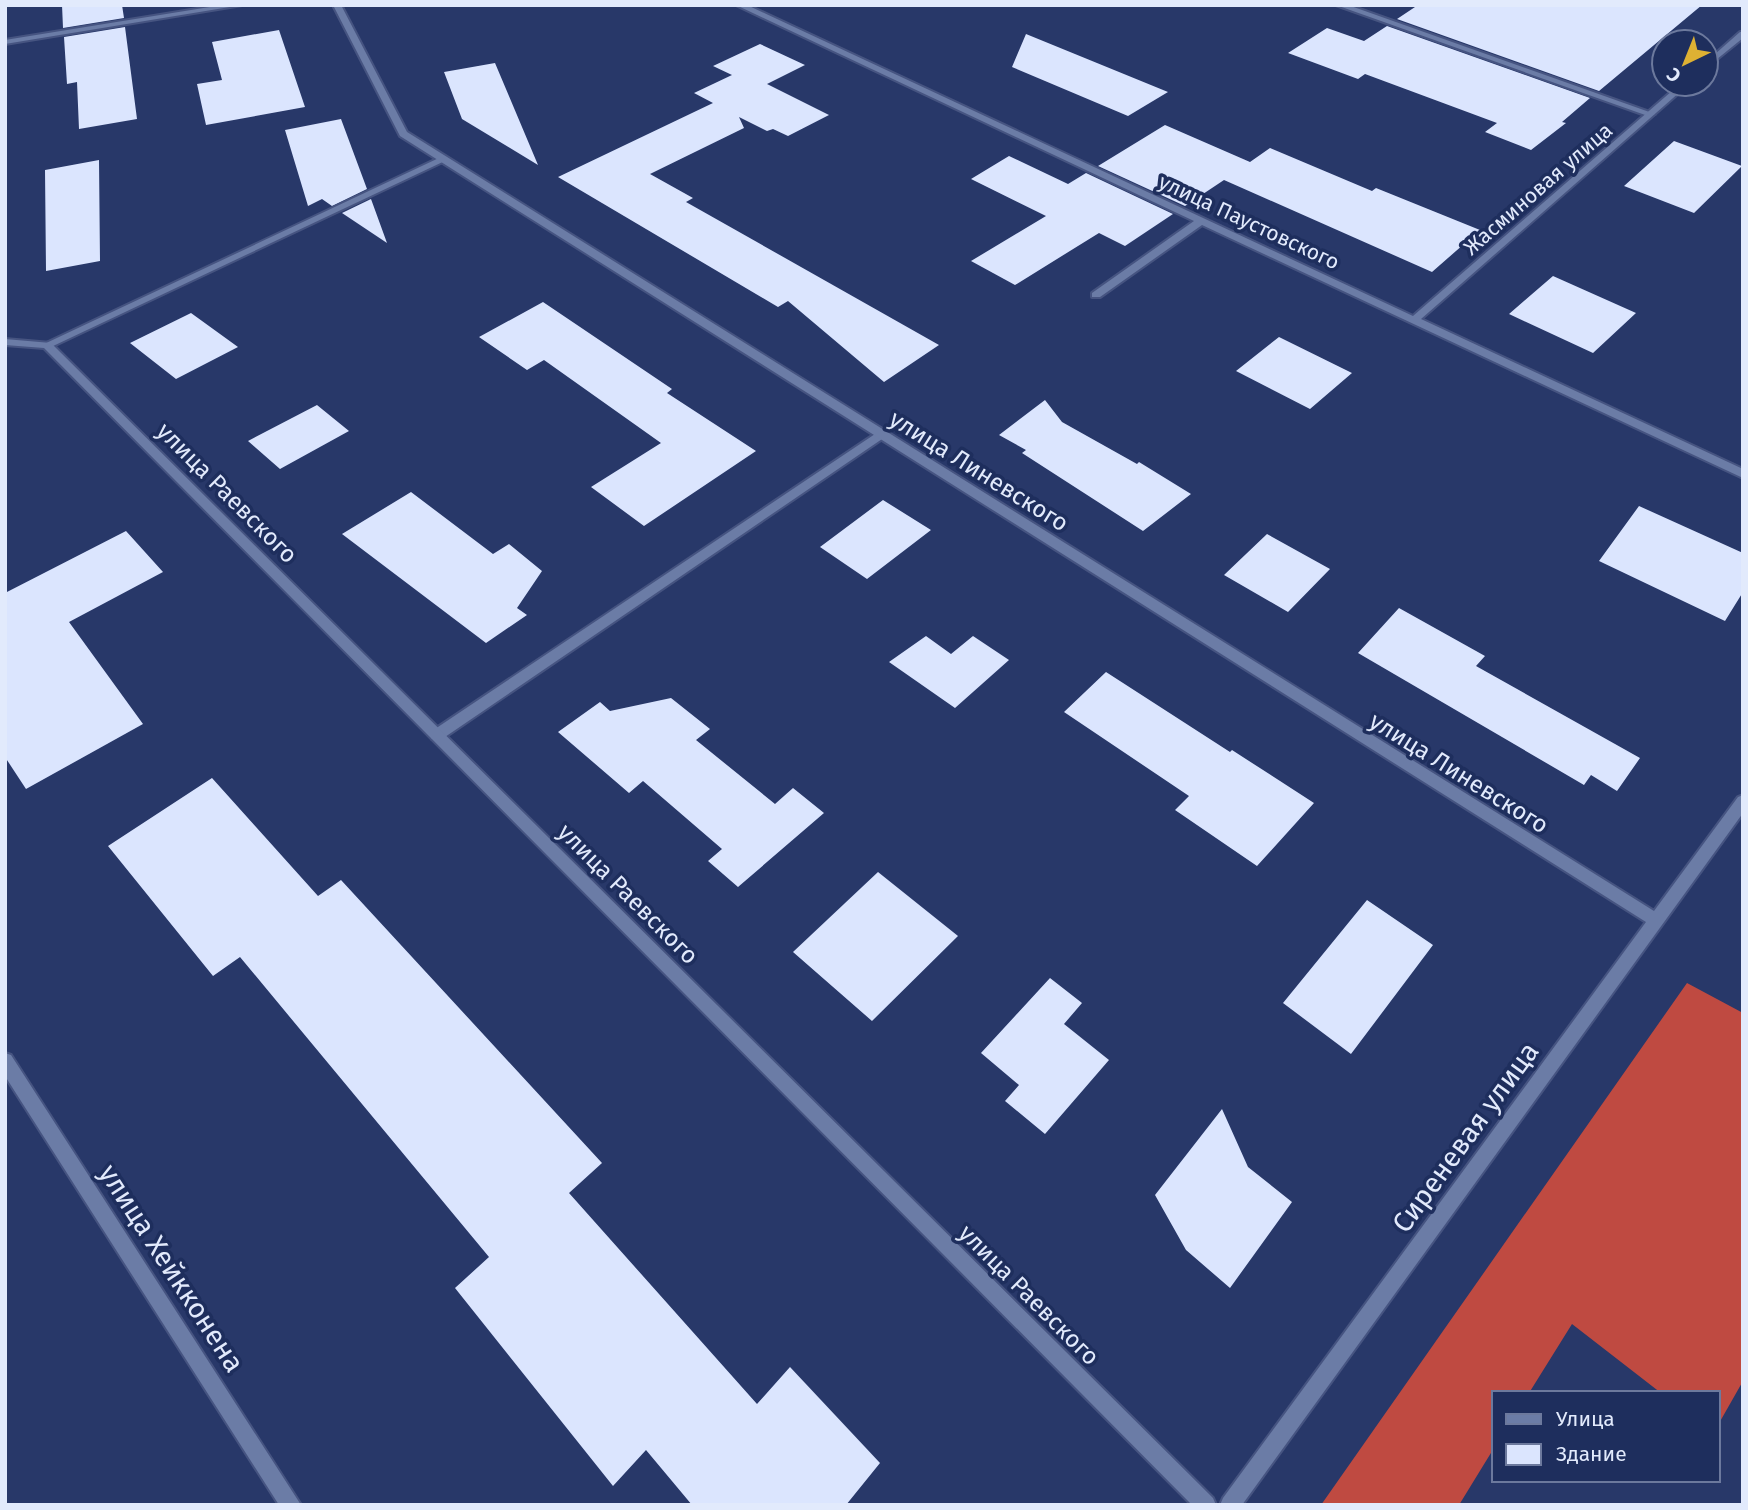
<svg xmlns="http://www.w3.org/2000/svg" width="1748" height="1510" font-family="'Fira Sans',sans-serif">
	<rect width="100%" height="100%" fill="#283869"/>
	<path fill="#bf4a41" d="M1687 983 1743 1013V1381L1718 1425V1393H1661L1572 1324 1529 1393H1494V1448L1459 1505H1321Z"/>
	<path fill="#dbe5fe" d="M62 5H122L124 18 63 28Z
		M1418 5H1702L1599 91 1397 19Z
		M1387 26 1590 98 1562 122 1566 123 1531 150 1485 132 1497 123 1365 74 1358 79 1288 53 1327 28 1364 41Z
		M125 27 137 119 79 129 77 82 67 84 64 37Z
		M279 30 305 107 206 125 197 84 222 80 212 42Z
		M1026 34 1168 92 1128 116 1012 67Z
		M760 44 805 65 767 84 829 115 788 136 773 129 767 131 739 117 744 128 650 174 693 198 686 202 939 345 884 382 788 301 778 307 558 177 713 103 694 93 732 75 713 66Z
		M495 63 538 165 462 119 444 72Z
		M341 119 367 189 332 206 322 199 308 206 285 130Z
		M1165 125 1250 162 1270 148 1372 191 1376 188 1480 230 1432 272 1224 180 1185 206 1098 166Z
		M1674 141 1742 166 1694 213 1624 186Z
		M1009 156 1068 184 1086 173 1173 214 1125 246 1099 233 1015 285 971 261 1046 216 971 179Z
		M99 160 100 261 46 271 45 170Z
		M371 199 387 243 342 213Z
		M1553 276 1636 313 1593 353 1509 314Z
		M543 302 672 389 667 393 756 451 644 526 591 487 661 443 544 360 527 370 479 337Z
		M191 313 238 347 176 379 130 343Z
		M1279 337 1352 373 1310 409 1236 371Z
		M1045 400 1062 422 1137 464 1139 462 1191 494 1143 531 1022 453 1026 450 999 435Z
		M317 405 349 431 280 469 248 441Z
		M411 492 493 554 509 544 542 571 517 608 527 615 486 643 342 534Z
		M883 500 931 530 867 579 820 547Z
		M1639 506 1743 553V592L1725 621 1599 561Z
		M126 531 163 572 69 622 143 724 26 789 5 757V593Z
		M1267 534 1330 569 1288 612 1224 575Z
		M1399 608 1485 656 1476 666 1640 758 1617 791 1591 775 1584 785 1358 653Z
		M926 636 951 654 973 636 1009 660 955 708 889 662Z
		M1106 672 1230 752 1232 750 1314 803 1257 866 1175 810 1189 796 1064 712Z
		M671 698 710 729 696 740 775 804 793 788 824 813 738 887 708 861 722 849 643 781 629 793 558 732 600 702 610 711Z
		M212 778 318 896 341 880 602 1163 569 1193 757 1404 790 1367 880 1463 846 1505H692L646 1450 613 1486 455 1288 489 1257 240 957 213 976 108 846Z
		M878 872 958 936 872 1021 793 952Z
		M1367 900 1433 945 1351 1054 1283 1003Z
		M1050 978 1082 1003 1064 1024 1109 1060 1045 1134 1005 1101 1019 1085 981 1053Z
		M1222 1109 1248 1167 1292 1202 1230 1288 1186 1250 1155 1195Z"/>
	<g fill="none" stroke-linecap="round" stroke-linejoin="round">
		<g stroke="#465481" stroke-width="4">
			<path id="lane" d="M1336 5H1348L1655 114 1648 116Z
				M441 157 449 159 51 347 47 348 42 345Z
				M881 430 885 431V437L442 739H432L430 735 432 731Z"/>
		</g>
		<g stroke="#465481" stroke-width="4">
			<path id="street" d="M222 5H242L5 44V40Z
				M333 5H341L407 132 1654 911 1738 797 1743 795V813L1242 1505H1220L1223 1498 1646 922 400 136Z
				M736 5H747L1413 316 1680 84H1689L1421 319 1743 469V478L1202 225 1100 297H1092V293L1194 221Z
				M1740 32H1743V38L1706 68V62Z
				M5 339 51 343 1213 1498 1216 1505H1192L44 348 5 345Z
				M5 1053 11 1055 301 1505H279L5 1076Z"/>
		</g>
		<use href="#lane" fill="#6b7ca6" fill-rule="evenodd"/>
		<use href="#street" fill="#6b7ca6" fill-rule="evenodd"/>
	</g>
	<g text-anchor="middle" stroke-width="7" stroke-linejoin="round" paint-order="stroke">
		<g font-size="21" fill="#e2eafc" stroke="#1e2e5d">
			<text transform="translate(1538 189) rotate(-41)" y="7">Жасминовая улица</text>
			<text transform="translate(1249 222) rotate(25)" y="7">улица Паустовского</text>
		</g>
		<g font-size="24" fill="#e2eafc" stroke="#1e2e5d">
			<text transform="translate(979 471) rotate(32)" y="8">улица Линевского</text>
			<text transform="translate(227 493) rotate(45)" y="8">улица Раевского</text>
			<text transform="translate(1459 773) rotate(32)" y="8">улица Линевского</text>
			<text transform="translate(628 894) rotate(45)" y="8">улица Раевского</text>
			<text transform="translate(1029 1295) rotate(45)" y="8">улица Раевского</text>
		</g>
		<g font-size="28" fill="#e2eafc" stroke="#1e2e5d">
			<text transform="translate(1465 1137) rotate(-54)" y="10">Сиреневая улица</text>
			<text transform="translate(172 1268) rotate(57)" y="10">улица Хейкконена</text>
		</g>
	</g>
	<rect width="1748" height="1510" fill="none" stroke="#e2eafc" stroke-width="14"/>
	<rect x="1492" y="1391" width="228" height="91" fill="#1e2e5d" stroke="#6c799d" stroke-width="2"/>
	<rect x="1506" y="1414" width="35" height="10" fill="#6b7ca6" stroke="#6c799d" stroke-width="2"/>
	<text x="1556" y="1426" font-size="21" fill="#e2eafc">Улица</text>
	<rect x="1506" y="1444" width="35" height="21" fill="#dbe5fe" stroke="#6c799d" stroke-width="2"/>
	<text x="1556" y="1461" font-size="21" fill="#e2eafc">Здание</text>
	<g transform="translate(1685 63) rotate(223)"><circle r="33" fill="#1e2e5d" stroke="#6c799d" stroke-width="2"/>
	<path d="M0-5L12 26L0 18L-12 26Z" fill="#deb133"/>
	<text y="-10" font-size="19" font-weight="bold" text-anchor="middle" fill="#e2eafc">С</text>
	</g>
</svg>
